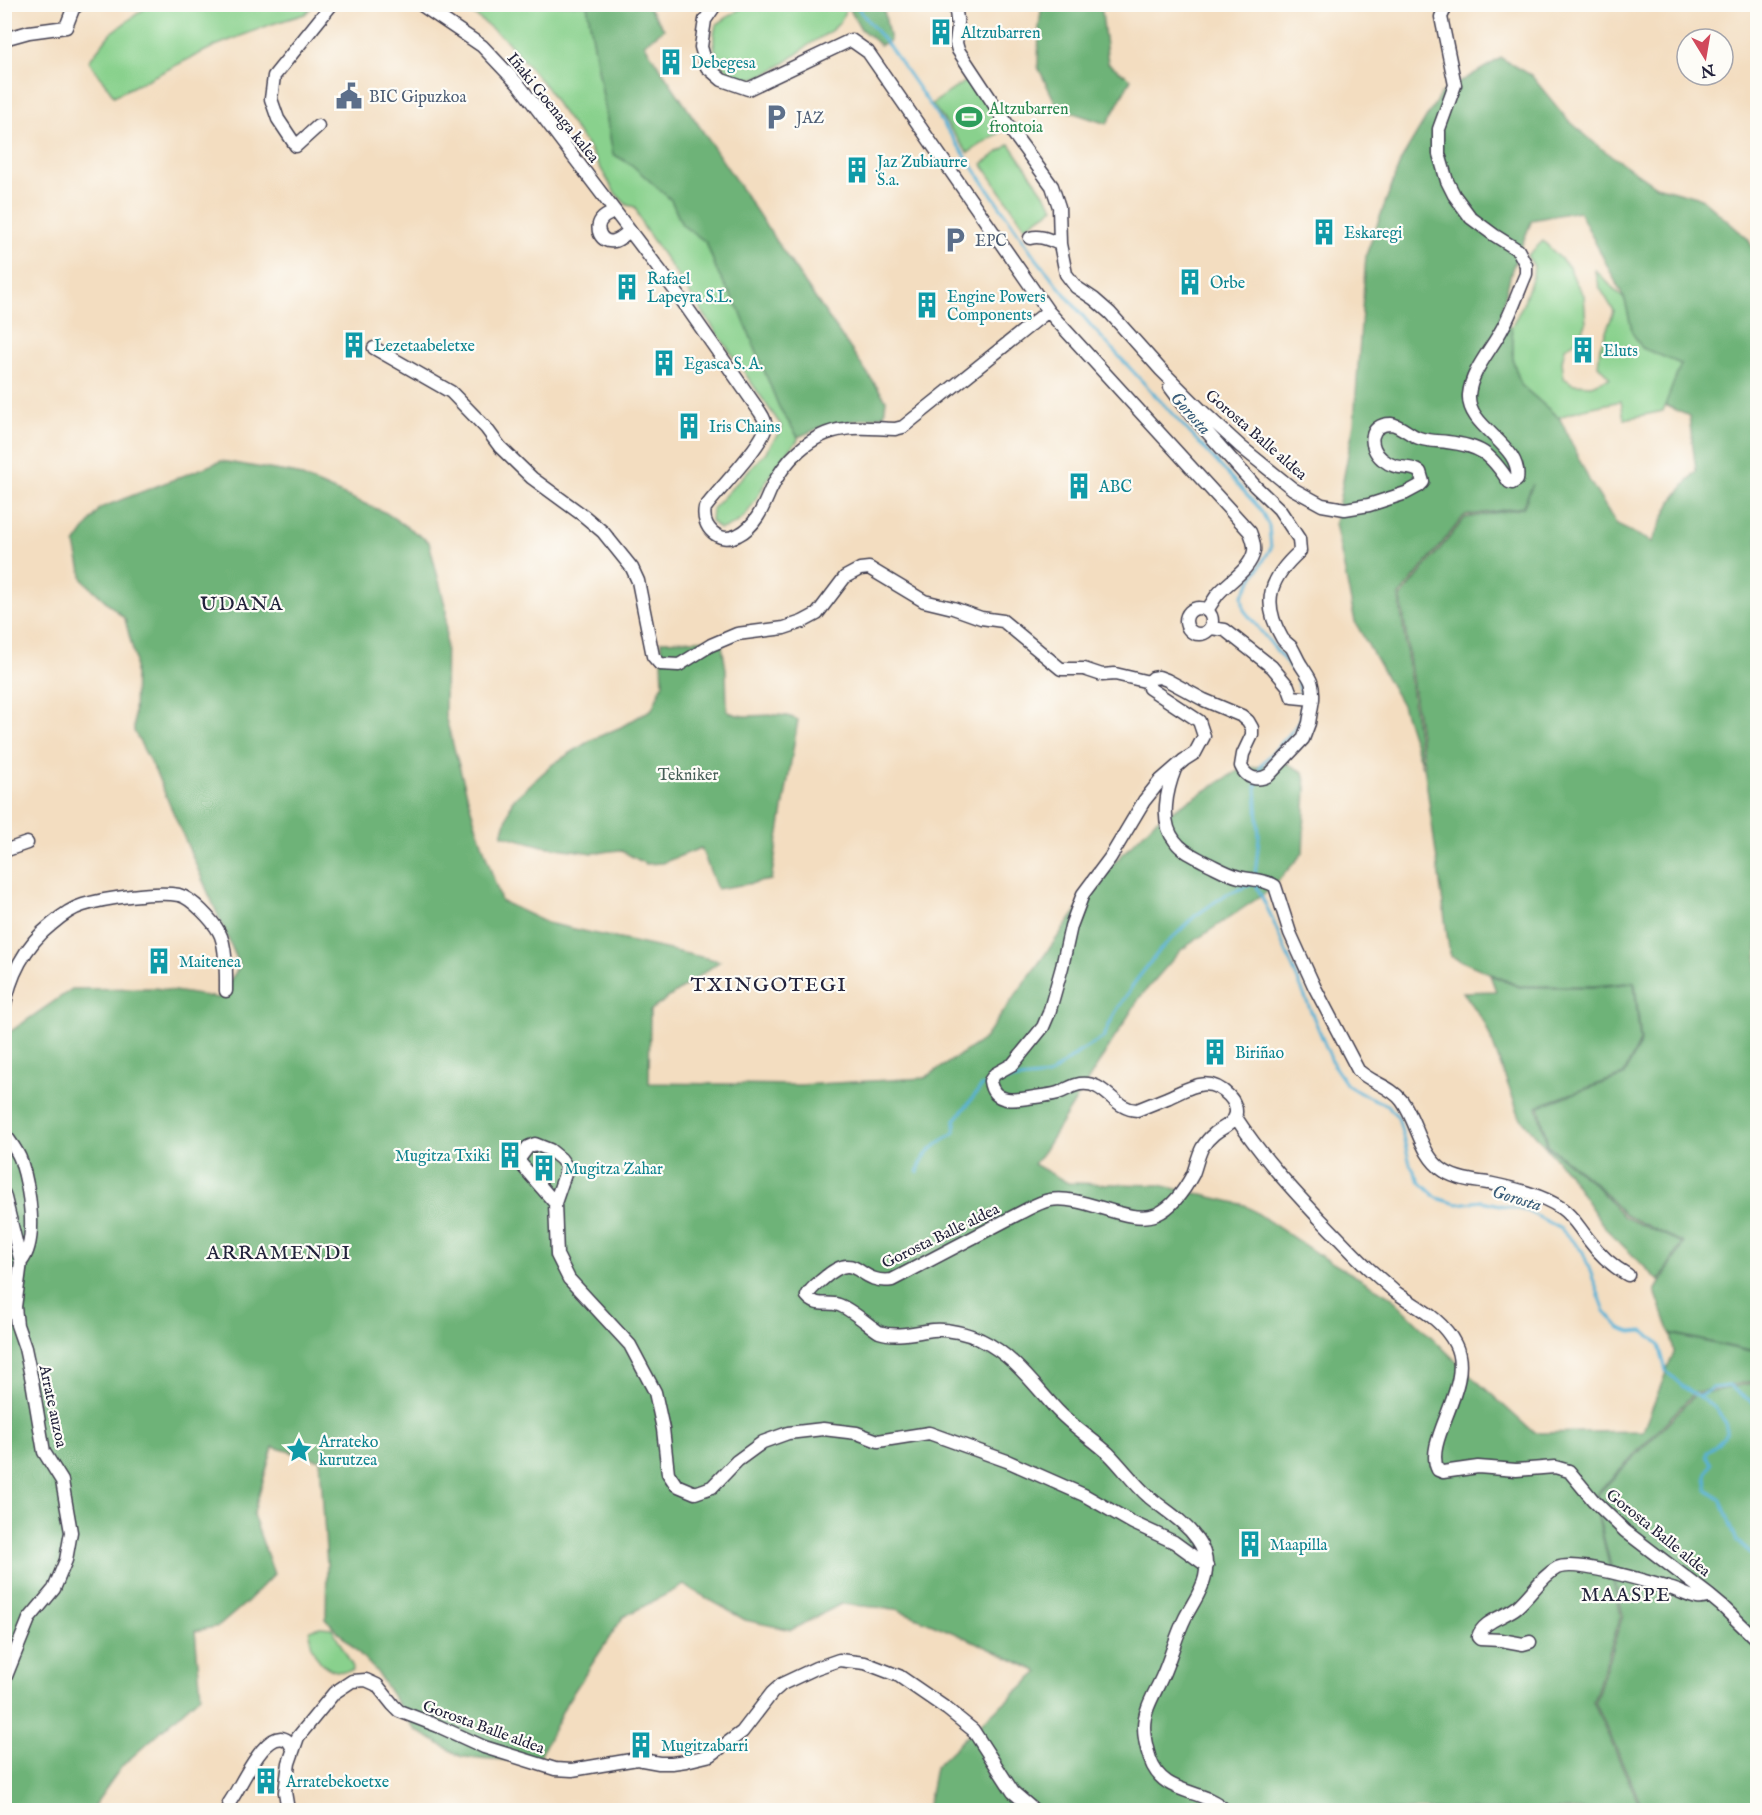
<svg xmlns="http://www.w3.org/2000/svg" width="1762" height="1815" font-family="'IM FELL English',serif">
	<rect width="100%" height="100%" fill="#fdfcf7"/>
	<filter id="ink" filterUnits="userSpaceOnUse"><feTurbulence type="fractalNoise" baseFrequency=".0167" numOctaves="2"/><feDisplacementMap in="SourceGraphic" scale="12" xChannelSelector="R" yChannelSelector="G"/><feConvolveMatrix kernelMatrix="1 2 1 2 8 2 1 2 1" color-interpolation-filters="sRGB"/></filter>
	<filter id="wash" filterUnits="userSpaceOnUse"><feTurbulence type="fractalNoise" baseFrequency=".008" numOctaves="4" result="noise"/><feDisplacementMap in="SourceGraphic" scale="24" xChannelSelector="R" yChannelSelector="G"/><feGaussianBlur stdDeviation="1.35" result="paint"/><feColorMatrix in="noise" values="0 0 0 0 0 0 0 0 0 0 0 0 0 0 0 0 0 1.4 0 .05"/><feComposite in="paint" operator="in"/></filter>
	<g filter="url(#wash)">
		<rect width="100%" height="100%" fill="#f3ddc0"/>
		<path fill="#89d18d" stroke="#567a64" stroke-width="1.5" d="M149 5V4L314 5 305 14 272 24 215 46 114 96 89 61 110 34Z
			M462 5H587L613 154 632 165 671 200 682 225 706 242 717 271 740 311 779 407 798 437V440C789 451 779 462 771 474 756 495 749 526 719 529L711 521 712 509 766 452 782 428 780 424 643 226 635 207 627 205 615 193 589 148 558 106 547 88 506 40Z
			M746 5 847 4V5C845 10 843 17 840 22 834 31 819 38 810 44 787 61 747 99 722 64 713 50 712 40 716 25Z
			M970 78 1005 129 968 153 932 104Z
			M1010 144 1054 208 1025 227 982 164Z
			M1543 241 1569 267 1576 283 1584 295 1586 324 1578 339 1565 348 1562 361 1564 378 1573 384 1591 385 1610 378 1598 365 1600 347 1614 311 1600 288 1594 269 1625 300 1633 334 1642 348 1681 364 1663 411 1624 419 1621 401 1579 410 1560 417V419L1521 385 1513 361V339L1511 328 1523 304 1533 276 1534 266 1527 256Z
			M320 1627 332 1628 353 1667 352 1671C325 1676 309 1655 310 1630Z"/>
		<path fill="#6eb378" stroke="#486a5a" stroke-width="1.5" fill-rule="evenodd" d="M1042 4 1101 5 1108 63 1131 79 1107 124 1058 108 1038 67 1039 26Z
			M587 5H647L664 29 644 44 804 282 886 400 884 415 824 426 798 437 779 407 740 311 717 271 706 242 682 225 671 200 632 165 613 154Z
			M847 5H883L890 41 880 45 861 29Z
			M1501 58 1531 75 1566 118 1599 147 1656 186 1701 198 1748 239 1758 258 1757 1349 1746 1350 1670 1333 1655 1291 1684 1243 1625 1215 1596 1184 1548 1145 1539 1106 1624 1076 1641 1042 1635 982 1595 986H1519L1450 956 1401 597 1465 518 1523 508 1533 484 1522 507 1464 516 1399 596 1422 767 1402 705 1355 622 1335 523 1354 423 1366 255 1401 160 1441 93ZM1579 211 1625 300 1633 334 1642 348 1681 364 1665 405 1689 416 1696 471 1671 502 1652 542 1617 525 1590 482 1560 419 1521 385 1513 361V339L1511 328 1500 317 1512 269 1532 220Z
			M221 461 293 473 386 513 429 542 446 609 445 716 474 819 501 901 547 923 720 961 650 1011 649 1083 799 1085 925 1078 983 1040 1104 873 1155 821 1241 769 1286 763 1303 772 1306 787 1303 853 1270 890 1181 950 1140 997 1044 1151 1034 1164 1068 1183 1160 1185 1245 1205 1319 1255 1390 1296 1468 1373 1534 1433 1643 1431 1674 1352 1671 1334 1746 1351 1757 1350V1380L1694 1393 1593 1497 1621 1615 1593 1702 1642 1810H927L935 1767 971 1732 1039 1672 971 1640 896 1609 841 1604 791 1630 745 1620 684 1585 623 1617 567 1702 537 1762 462 1757 414 1729 376 1671 326 1619 327 1565 320 1460 273 1447 253 1515 274 1574 247 1602 219 1626 195 1631 201 1695 122 1766 91 1810H5L4 1036 72 989 155 988 218 998 240 966 156 773 134 731 135 658 125 619 83 580 75 544 100 508Z
			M721 639 726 669 727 711C746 723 775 708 798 720L771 880 717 889 701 848 662 863 646 864 620 850 593 853 543 846 502 835 512 801 553 764 591 740 621 727 652 709 663 683 661 641Z
			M1490 975 1519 987H1595L1634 983 1640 1041 1623 1075 1537 1106 1547 1146 1595 1185 1624 1217 1682 1243 1659 1281 1605 1228 1567 1172 1520 1117 1485 1023 1463 992 1496 991Z
			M1757 1382V1810H1644L1595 1702 1623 1615 1594 1498 1695 1395Z"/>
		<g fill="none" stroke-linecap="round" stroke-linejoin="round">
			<path stroke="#58b2d6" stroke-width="3" d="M857 4 860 11 892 50 1035 257 1064 293 1092 327 1261 510 1269 526 1271 548 1242 596 1244 610 1297 676 1301 694
				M1259 775 1261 765 1289 735 1300 721 1302 701
				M1255 875 1259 837 1256 788 1257 781
				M999 1081 1048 1076 1079 1052 1103 1038 1115 1013 1135 982 1160 950 1195 916 1225 895 1255 883 1271 916 1334 1066 1347 1085 1360 1093 1387 1105 1398 1117 1410 1164 1420 1182 1437 1198 1457 1204 1482 1201 1527 1211 1561 1229 1583 1252 1605 1311 1620 1328 1631 1332 1643 1331 1653 1338 1659 1345 1666 1371 1682 1386 1715 1408 1726 1423V1434L1716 1446 1707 1451 1706 1456 1711 1464 1706 1475 1707 1490 1721 1500 1737 1541 1755 1557 1758 1563
				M918 1172C922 1152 939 1143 955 1132V1120L983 1085
				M1699 1397 1712 1388 1729 1386 1758 1406
				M1758 1412 1756 1423 1758 1431
				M1758 1576 1756 1580 1758 1582"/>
		</g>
	</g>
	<g filter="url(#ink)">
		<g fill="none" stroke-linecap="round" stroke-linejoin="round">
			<g stroke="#413e4f" stroke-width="15">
				<path id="minor" d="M420 4 482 46 519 85 674 289 760 412C764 418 766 422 765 429 762 446 717 491 705 508 701 527 719 545 738 535 755 527 763 508 770 491 783 462 810 433 844 429 861 426 879 429 895 429L903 427 1048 311
					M716 4 705 20 703 33 701 47 707 67 722 80 748 89 851 40 868 52 1048 311 1250 532C1252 538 1255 544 1254 551 1251 569 1229 581 1218 594 1214 599 1211 605 1207 610
					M955 4 958 27 956 43 958 50 1013 133 1052 186 1059 207 1060 244
					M4 39 29 32 66 27 73 9 79 4
					M318 126 296 146 278 119 271 99 274 76 332 4
					M615 211C611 214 606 215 603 218 593 227 601 244 614 241 620 240 625 234 630 231
					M1030 238C1041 235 1049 240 1060 244L1066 274 1076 287 1094 299 1110 313 1161 370 1202 411 1240 446 1293 489 1322 505 1345 509 1369 505 1406 493 1419 486 1423 482 1420 472C1408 464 1398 472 1382 459 1368 447 1368 424 1391 424 1400 425 1410 435 1419 438 1428 441 1438 441 1447 442 1481 446 1490 453 1509 482L1512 483 1517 480C1523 444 1467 429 1469 395 1471 371 1491 350 1502 329 1512 312 1518 292 1526 274V265L1518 250 1494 235 1471 218 1454 195 1447 181 1439 154V129L1455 85 1441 17 1447 4
					M374 348 451 392 486 428 500 447 532 478 584 516 603 532 632 568 638 581 653 656 660 664 679 665 711 645 737 634 784 628 802 622 817 614 845 577 860 569 869 568 924 601 953 608 981 618 1003 621 1061 669H1084L1102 675 1115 674 1149 682
					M1170 387 1185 407 1255 486 1279 509 1299 539 1300 551C1271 577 1260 601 1282 638 1284 642 1289 644 1292 648 1295 653 1297 659 1301 665 1309 678 1314 681 1313 699
					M1186 621a13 13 0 1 1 26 0a13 13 0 1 1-26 0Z
					M1211 628 1225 630 1272 667 1288 686 1292 697 1313 699 1309 723 1303 739 1269 775C1257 782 1246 778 1241 766L1243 754 1252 735V728L1248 721 1242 716 1204 700 1167 680 1159 677 1153 678 1149 682V688L1199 721 1204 736 1195 753 1184 760 1160 781 1144 801 1110 858 1083 894 1071 926 1062 967 1049 1013 1043 1027 1013 1064 995 1074 990 1081C993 1105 1018 1100 1035 1097 1043 1096 1051 1095 1058 1093 1066 1090 1073 1085 1080 1084 1105 1080 1114 1110 1137 1110 1147 1106 1157 1102 1167 1098 1190 1088 1207 1074 1229 1096 1234 1101 1238 1110 1235 1117 1231 1125 1220 1129 1214 1134 1209 1138 1205 1143 1202 1148 1198 1156 1196 1166 1193 1174 1185 1189 1173 1207 1157 1214 1129 1226 1084 1194 1050 1200 1039 1202 1030 1208 1020 1213L892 1280C855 1285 860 1247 823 1279 817 1284 810 1289 807 1296 817 1308 827 1301 839 1305 851 1309 868 1325 879 1332 897 1338 915 1332 933 1330 948 1329 967 1333 981 1340 1013 1355 1034 1385 1057 1410 1073 1427 1093 1439 1109 1454 1123 1468 1134 1484 1149 1497 1166 1511 1184 1521 1197 1539 1205 1550 1208 1563 1205 1577 1202 1591 1192 1604 1185 1618 1176 1636 1171 1657 1162 1677 1155 1693 1144 1709 1144 1727 1144 1737 1147 1750 1150 1759 1163 1797 1202 1787 1225 1810
					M1175 769C1167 789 1159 822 1175 841 1182 851 1194 856 1205 862 1216 867 1227 874 1239 877 1251 880 1264 879 1275 886L1290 933 1314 986 1358 1070C1371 1083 1391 1086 1402 1101 1418 1123 1420 1155 1444 1171 1456 1179 1473 1181 1488 1183 1511 1188 1541 1194 1561 1208 1573 1216 1579 1228 1588 1239 1599 1254 1612 1266 1628 1275
					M4 851 27 843
					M4 1010C9 977 25 945 52 924 60 917 73 908 83 905 106 898 156 891 179 895 192 898 213 921 219 932 227 946 226 976 226 991
					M1235 1116C1259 1153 1289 1186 1319 1218 1335 1234 1350 1251 1367 1267 1376 1275 1385 1283 1394 1291 1416 1307 1442 1318 1455 1344 1476 1384 1422 1441 1438 1470L1443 1472 1478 1467 1516 1470 1555 1467 1569 1471 1593 1500 1625 1531 1710 1596C1698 1602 1687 1594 1675 1590 1652 1583 1577 1559 1557 1568 1542 1576 1531 1595 1517 1607 1505 1617 1483 1620 1478 1637L1480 1639 1501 1640 1523 1644 1530 1642
					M4 1133C10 1142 18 1151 21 1161 29 1186 39 1241 21 1262
					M4 1194 21 1262 15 1307 17 1325 25 1348 32 1381 44 1452 62 1481 71 1532 66 1560 54 1589 29 1619 4 1681
					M555 1203 521 1164 519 1159 528 1147 535 1144 550 1150 561 1159 566 1166 565 1174 555 1203 557 1255 569 1279 630 1345 655 1392 663 1429 668 1473 676 1485 695 1493 712 1487 737 1461 763 1442 788 1433 823 1429 857 1433 878 1441 929 1433 1007 1461 1084 1495 1133 1523 1174 1542 1207 1566
					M1710 1596 1722 1606 1758 1641
					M229 1803C239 1791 266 1724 288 1741 290 1743 291 1746 293 1749
					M288 1810 285 1792 289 1763 298 1737 334 1693 352 1681 366 1680 377 1685 393 1705 399 1711 438 1726 484 1747 555 1769 572 1770 637 1759 659 1763H672L686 1761 711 1755 742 1732 772 1693 782 1684 816 1668 839 1660 865 1663 899 1676 947 1709 973 1730 1013 1792 1034 1810"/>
			</g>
			<use href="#minor" stroke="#fff" stroke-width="12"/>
		</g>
	</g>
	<defs>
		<g id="building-bare" transform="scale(2.07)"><path d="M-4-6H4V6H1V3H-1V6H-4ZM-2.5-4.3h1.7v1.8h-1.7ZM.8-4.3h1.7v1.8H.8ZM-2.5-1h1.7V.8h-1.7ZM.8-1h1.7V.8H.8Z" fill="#0f9aa8" stroke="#fdfcf7" stroke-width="2.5" paint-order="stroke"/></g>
		<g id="civic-bare" transform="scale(2.07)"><path d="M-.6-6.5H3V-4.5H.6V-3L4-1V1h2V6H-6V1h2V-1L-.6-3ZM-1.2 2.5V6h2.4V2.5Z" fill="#5c6f8a" stroke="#fdfcf7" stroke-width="2.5" paint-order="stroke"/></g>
		<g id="parking-bare" transform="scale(2.07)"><path d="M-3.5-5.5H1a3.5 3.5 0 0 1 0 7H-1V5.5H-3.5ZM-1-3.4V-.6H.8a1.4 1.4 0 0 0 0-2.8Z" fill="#5c6f8a" stroke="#fdfcf7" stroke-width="2.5" paint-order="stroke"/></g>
		<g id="stadium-bare" transform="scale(2.07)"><path d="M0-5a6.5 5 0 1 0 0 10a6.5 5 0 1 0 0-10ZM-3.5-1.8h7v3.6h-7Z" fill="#2e9e5b" stroke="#fdfcf7" stroke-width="2.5" paint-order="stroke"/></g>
		<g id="sight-bare" transform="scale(2.07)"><path d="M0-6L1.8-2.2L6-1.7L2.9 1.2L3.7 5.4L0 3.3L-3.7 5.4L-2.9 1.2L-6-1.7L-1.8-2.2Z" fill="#0f9aa8" stroke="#fdfcf7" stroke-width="2.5" paint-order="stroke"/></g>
	</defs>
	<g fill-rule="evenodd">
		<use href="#building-bare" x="941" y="32"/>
		<use href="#building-bare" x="671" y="62"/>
		<use href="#civic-bare" x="349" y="96"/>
		<use href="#parking-bare" x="776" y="117"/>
		<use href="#stadium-bare" x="969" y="117"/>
		<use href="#building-bare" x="857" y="170"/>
		<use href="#building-bare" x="1324" y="232"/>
		<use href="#parking-bare" x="955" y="240"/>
		<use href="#building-bare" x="1190" y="282"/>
		<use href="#building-bare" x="627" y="287"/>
		<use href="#building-bare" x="927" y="305"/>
		<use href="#building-bare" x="354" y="345"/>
		<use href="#building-bare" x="1583" y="350"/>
		<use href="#building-bare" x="664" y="363"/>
		<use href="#building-bare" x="689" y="426"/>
		<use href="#building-bare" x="1079" y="486"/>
		<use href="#building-bare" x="159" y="961"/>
		<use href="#building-bare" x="1215" y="1052"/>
		<use href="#building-bare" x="510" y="1155"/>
		<use href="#building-bare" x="544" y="1168"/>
		<use href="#sight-bare" x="299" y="1450"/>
		<use href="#building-bare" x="1250" y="1544"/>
		<use href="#building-bare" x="641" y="1745"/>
		<use href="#building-bare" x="266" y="1781"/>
	</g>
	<g text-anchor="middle" stroke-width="4.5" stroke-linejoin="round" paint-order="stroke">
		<g font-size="16" fill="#0d838f" stroke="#fdfcf7" text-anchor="start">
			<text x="961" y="38">Altzubarren</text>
			<text x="691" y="68">Debegesa</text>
			<text x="877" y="167">Jaz Zubiaurre<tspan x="877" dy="18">S.a.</tspan></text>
			<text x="1344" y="238">Eskaregi</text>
			<text x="647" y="284">Rafael<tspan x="647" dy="18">Lapeyra S.L.</tspan></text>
			<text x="1210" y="288">Orbe</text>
			<text x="947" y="302">Engine Powers<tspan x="947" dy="18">Components</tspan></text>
			<text x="374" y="351">Lezetaabeletxe</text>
			<text x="1603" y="356">Eluts</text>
			<text x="684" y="369">Egasca S. A.</text>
			<text x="709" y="432">Iris Chains</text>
			<text x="1099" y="492">ABC</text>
			<text x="179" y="967">Maitenea</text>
			<text x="1235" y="1058">Biriñao</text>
			<text x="490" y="1161" text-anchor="end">Mugitza Txiki</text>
			<text x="564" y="1174">Mugitza Zahar</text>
			<text x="319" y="1447">Arrateko<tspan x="319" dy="18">kurutzea</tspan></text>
			<text x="1270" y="1550">Maapilla</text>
			<text x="661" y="1751">Mugitzabarri</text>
			<text x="286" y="1787">Arratebekoetxe</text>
		</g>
		<g font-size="16" fill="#4e5e75" stroke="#fdfcf7" text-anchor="start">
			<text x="369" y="102">BIC Gipuzkoa</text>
			<text x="796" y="123">JAZ</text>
			<text x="975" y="246">EPC</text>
		</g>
		<g font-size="16" fill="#22223b" stroke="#fdfcf7">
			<text transform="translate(554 107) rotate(51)" y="6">Iñaki Goenaga kalea</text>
			<text transform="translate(1257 434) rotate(41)" y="6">Gorosta Balle aldea</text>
			<text transform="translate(940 1235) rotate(-26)" y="6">Gorosta Balle aldea</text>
			<text transform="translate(54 1406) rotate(78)" y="6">Arrate auzoa</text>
			<text transform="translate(1659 1532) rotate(39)" y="6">Gorosta Balle aldea</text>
			<text transform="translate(484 1726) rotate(20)" y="6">Gorosta Balle aldea</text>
		</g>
		<g font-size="16" fill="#27864d" stroke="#fdfcf7" text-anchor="start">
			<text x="989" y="114">Altzubarren<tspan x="989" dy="18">frontoia</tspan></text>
		</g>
		<g font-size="16" fill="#465f58" stroke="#fdfcf7">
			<text x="688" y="780">Tekniker</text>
		</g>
		<g font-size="18" font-style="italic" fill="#385c79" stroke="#fdfcf7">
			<text transform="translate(1191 413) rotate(48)" y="6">Gorosta</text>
			<text transform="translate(1517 1198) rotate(17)" y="6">Gorosta</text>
		</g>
		<g font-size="20" letter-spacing="1.5" fill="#22223b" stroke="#fdfcf7">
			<text x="242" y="610">UDANA</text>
			<text x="769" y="991">TXINGOTEGI</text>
			<text x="279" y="1259">ARRAMENDI</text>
			<text x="1626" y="1601">MAASPE</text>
		</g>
	</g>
	<rect width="1762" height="1815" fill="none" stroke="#fdfcf7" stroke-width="24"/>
	<g transform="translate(1705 57) rotate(169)"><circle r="28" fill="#fdfcf7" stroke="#a5a5ac" stroke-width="1.5"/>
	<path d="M0-4.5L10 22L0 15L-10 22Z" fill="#d1495b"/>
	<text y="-9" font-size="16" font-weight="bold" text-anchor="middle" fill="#22223b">N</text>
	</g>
</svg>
